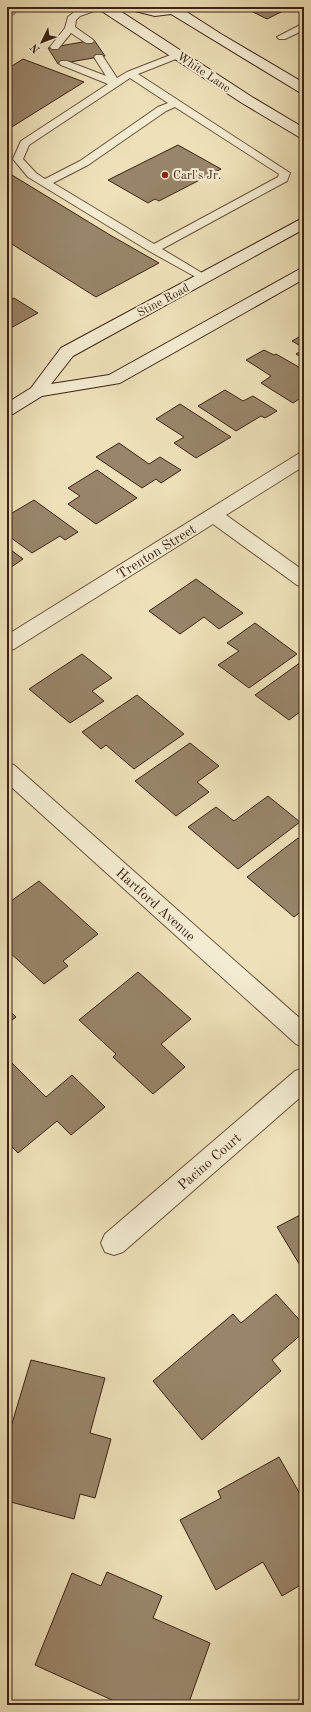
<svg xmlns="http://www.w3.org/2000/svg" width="311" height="1712" font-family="'Old Standard TT',serif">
	<rect width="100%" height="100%" fill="#eee1b9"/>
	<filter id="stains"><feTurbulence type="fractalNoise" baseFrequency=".005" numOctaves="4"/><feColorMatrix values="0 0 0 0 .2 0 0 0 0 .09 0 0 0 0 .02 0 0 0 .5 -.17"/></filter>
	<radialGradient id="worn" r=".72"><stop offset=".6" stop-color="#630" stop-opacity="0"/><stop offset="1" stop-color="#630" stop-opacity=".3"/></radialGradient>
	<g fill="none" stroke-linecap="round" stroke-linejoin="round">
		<path fill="#b2a081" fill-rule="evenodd" d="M7 7H19L15 15 7 17Z"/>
	</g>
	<path fill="#99856a" stroke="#3d2114" d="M243 7H291L267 19Z
		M94 40 105 56 58 64 48 48Z
		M23 59 84 82 7 130V69Z
		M178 145 221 169 159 201 155 199 148 203 108 180Z
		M7 172 110 235 159 263 96 297 7 241Z
		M7 298 10 300 14 298 38 313 7 330Z
		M304 334V348L292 341Z
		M304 349V359L296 354Z
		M264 350 274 355 276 354 304 370V396L293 403 261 383 271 376 246 360Z
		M225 390 243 401 253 396 277 411 265 418 261 416 236 431 198 406Z
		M180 404 231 437 196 458 174 443 184 437 156 419Z
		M119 443 149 464 160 457 181 470 161 483 156 479 142 488 96 457Z
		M97 470 137 498 96 524 68 504 80 496 68 488Z
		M34 500 78 532 65 540 60 536 32 553 7 535V516Z
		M7 547 23 559 7 570Z
		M196 579 243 613 219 629 204 617 180 634 149 611Z
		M255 623 297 654 249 688 218 665 239 651 227 643Z
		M82 654 112 678 92 691 104 701 70 723 29 689Z
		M301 662 304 664V709L289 720 255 695Z
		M137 695 184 734 134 769 106 745 101 749 82 732Z
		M190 743 219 766 197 782 209 792 176 816 135 781Z
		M268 796 300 822 238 869 188 827 216 807 234 821Z
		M298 838 304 843V909L294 917 247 877Z
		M39 881 98 934 63 961 68 966 44 984 7 950V897L11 901Z
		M138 972 191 1019 161 1044 185 1067 153 1094 113 1057 116 1054 79 1020Z
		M7 1008 16 1017 7 1024Z
		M10 1061 46 1097 72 1075 105 1107 71 1135 57 1121 18 1153 7 1142V1063Z
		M304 1213V1272L277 1227Z
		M276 1294 304 1325V1332L272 1360 281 1371 202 1440 153 1381 233 1314 241 1323Z
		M31 1360 105 1378 90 1433 111 1439 95 1498 80 1494 74 1519 7 1501V1440Z
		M279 1457 304 1501V1583L282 1596 263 1562 216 1590 180 1520 221 1498 218 1491Z
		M107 1572 162 1596 153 1618 210 1643 188 1705H123L35 1665 72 1573 101 1586Z"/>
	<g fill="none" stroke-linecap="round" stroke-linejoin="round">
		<g stroke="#69513d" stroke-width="2">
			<path id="lane" d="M88 7H102L100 9 80 16 76 20 75 27 92 39 94 41 92 43H86L71 33 58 49H52L50 47 65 28 68 17 74 12Z
				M174 7H189C185 11 176 13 171 12L169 10Z
				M304 23V30L285 39H279L277 37Z
				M178 52 183 55 181 57 138 74 290 173 287 181 162 249 207 276 209 278 207 280 203 281 149 251 28 177 13 159 21 141 108 84 61 65 59 63 61 61H67L106 76 94 57 96 55H102L117 78 127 72ZM130 78 168 103 158 107 80 161 45 179 36 173 23 159 29 145ZM175 107 279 174 278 177 154 244 53 183 88 165 166 111Z"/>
		</g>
		<g stroke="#69513d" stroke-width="2">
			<path id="street" d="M304 452V466L226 515 304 571V587L297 585 213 524 14 649 7 651V635L298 454Z
				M7 763 14 765 304 1022V1047L296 1044 7 783Z
				M304 1068V1094L123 1252 114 1255 105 1252 101 1243 105 1234 295 1071Z"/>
		</g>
		<g stroke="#3d2114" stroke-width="2">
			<path id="secondary" d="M99 7H114L252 97 304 128V138L299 137 242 103 100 10Z
				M130 7H179L221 34 304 83V93L299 92 171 14 155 16 131 10Z
				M304 218V229L73 356 51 384 109 375 298 270 304 268V279L120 383 42 396 13 414 7 415V403L31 388 61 348 299 220Z"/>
		</g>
		<use href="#lane" fill="#f4ecd2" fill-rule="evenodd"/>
		<use href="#street" fill="#f4ecd2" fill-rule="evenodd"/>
		<use href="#secondary" fill="#f4ecd2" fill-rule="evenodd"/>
	</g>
	<circle fill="#8f2418" stroke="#f4ecd2" stroke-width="1.5" cx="165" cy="175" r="4"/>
	<g text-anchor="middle" stroke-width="4" stroke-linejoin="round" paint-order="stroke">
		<g font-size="12" fill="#3d2114" stroke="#f4ecd2">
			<text transform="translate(204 72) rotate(34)" y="4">White Lane</text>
			<text transform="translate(163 300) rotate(-28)" y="4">Stine Road</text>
		</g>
		<g font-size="12" fill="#3d2114" stroke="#f4ecd2" text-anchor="start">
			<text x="173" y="179">Carl's Jr.</text>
		</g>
		<g font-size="14" fill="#3d2114" stroke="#f4ecd2">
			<text transform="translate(156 551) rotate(-32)" y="5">Trenton Street</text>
			<text transform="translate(156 904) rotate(42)" y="5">Hartford Avenue</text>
			<text transform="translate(209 1161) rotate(-41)" y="5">Pacino Court</text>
		</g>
	</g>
	<rect width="311" height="1712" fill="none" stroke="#eee1b9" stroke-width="24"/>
	<rect x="8" y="8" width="295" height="1696" fill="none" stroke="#3d2114" stroke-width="2"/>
	<rect x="12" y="12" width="287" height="1688" fill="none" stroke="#3d2114"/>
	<g transform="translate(42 42) rotate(227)" stroke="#f4ecd2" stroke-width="3" paint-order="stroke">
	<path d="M0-3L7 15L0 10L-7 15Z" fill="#3d2114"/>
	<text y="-6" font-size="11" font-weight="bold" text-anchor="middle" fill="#3d2114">N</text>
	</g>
	<rect width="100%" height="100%" filter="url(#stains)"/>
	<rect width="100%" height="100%" fill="url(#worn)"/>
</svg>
